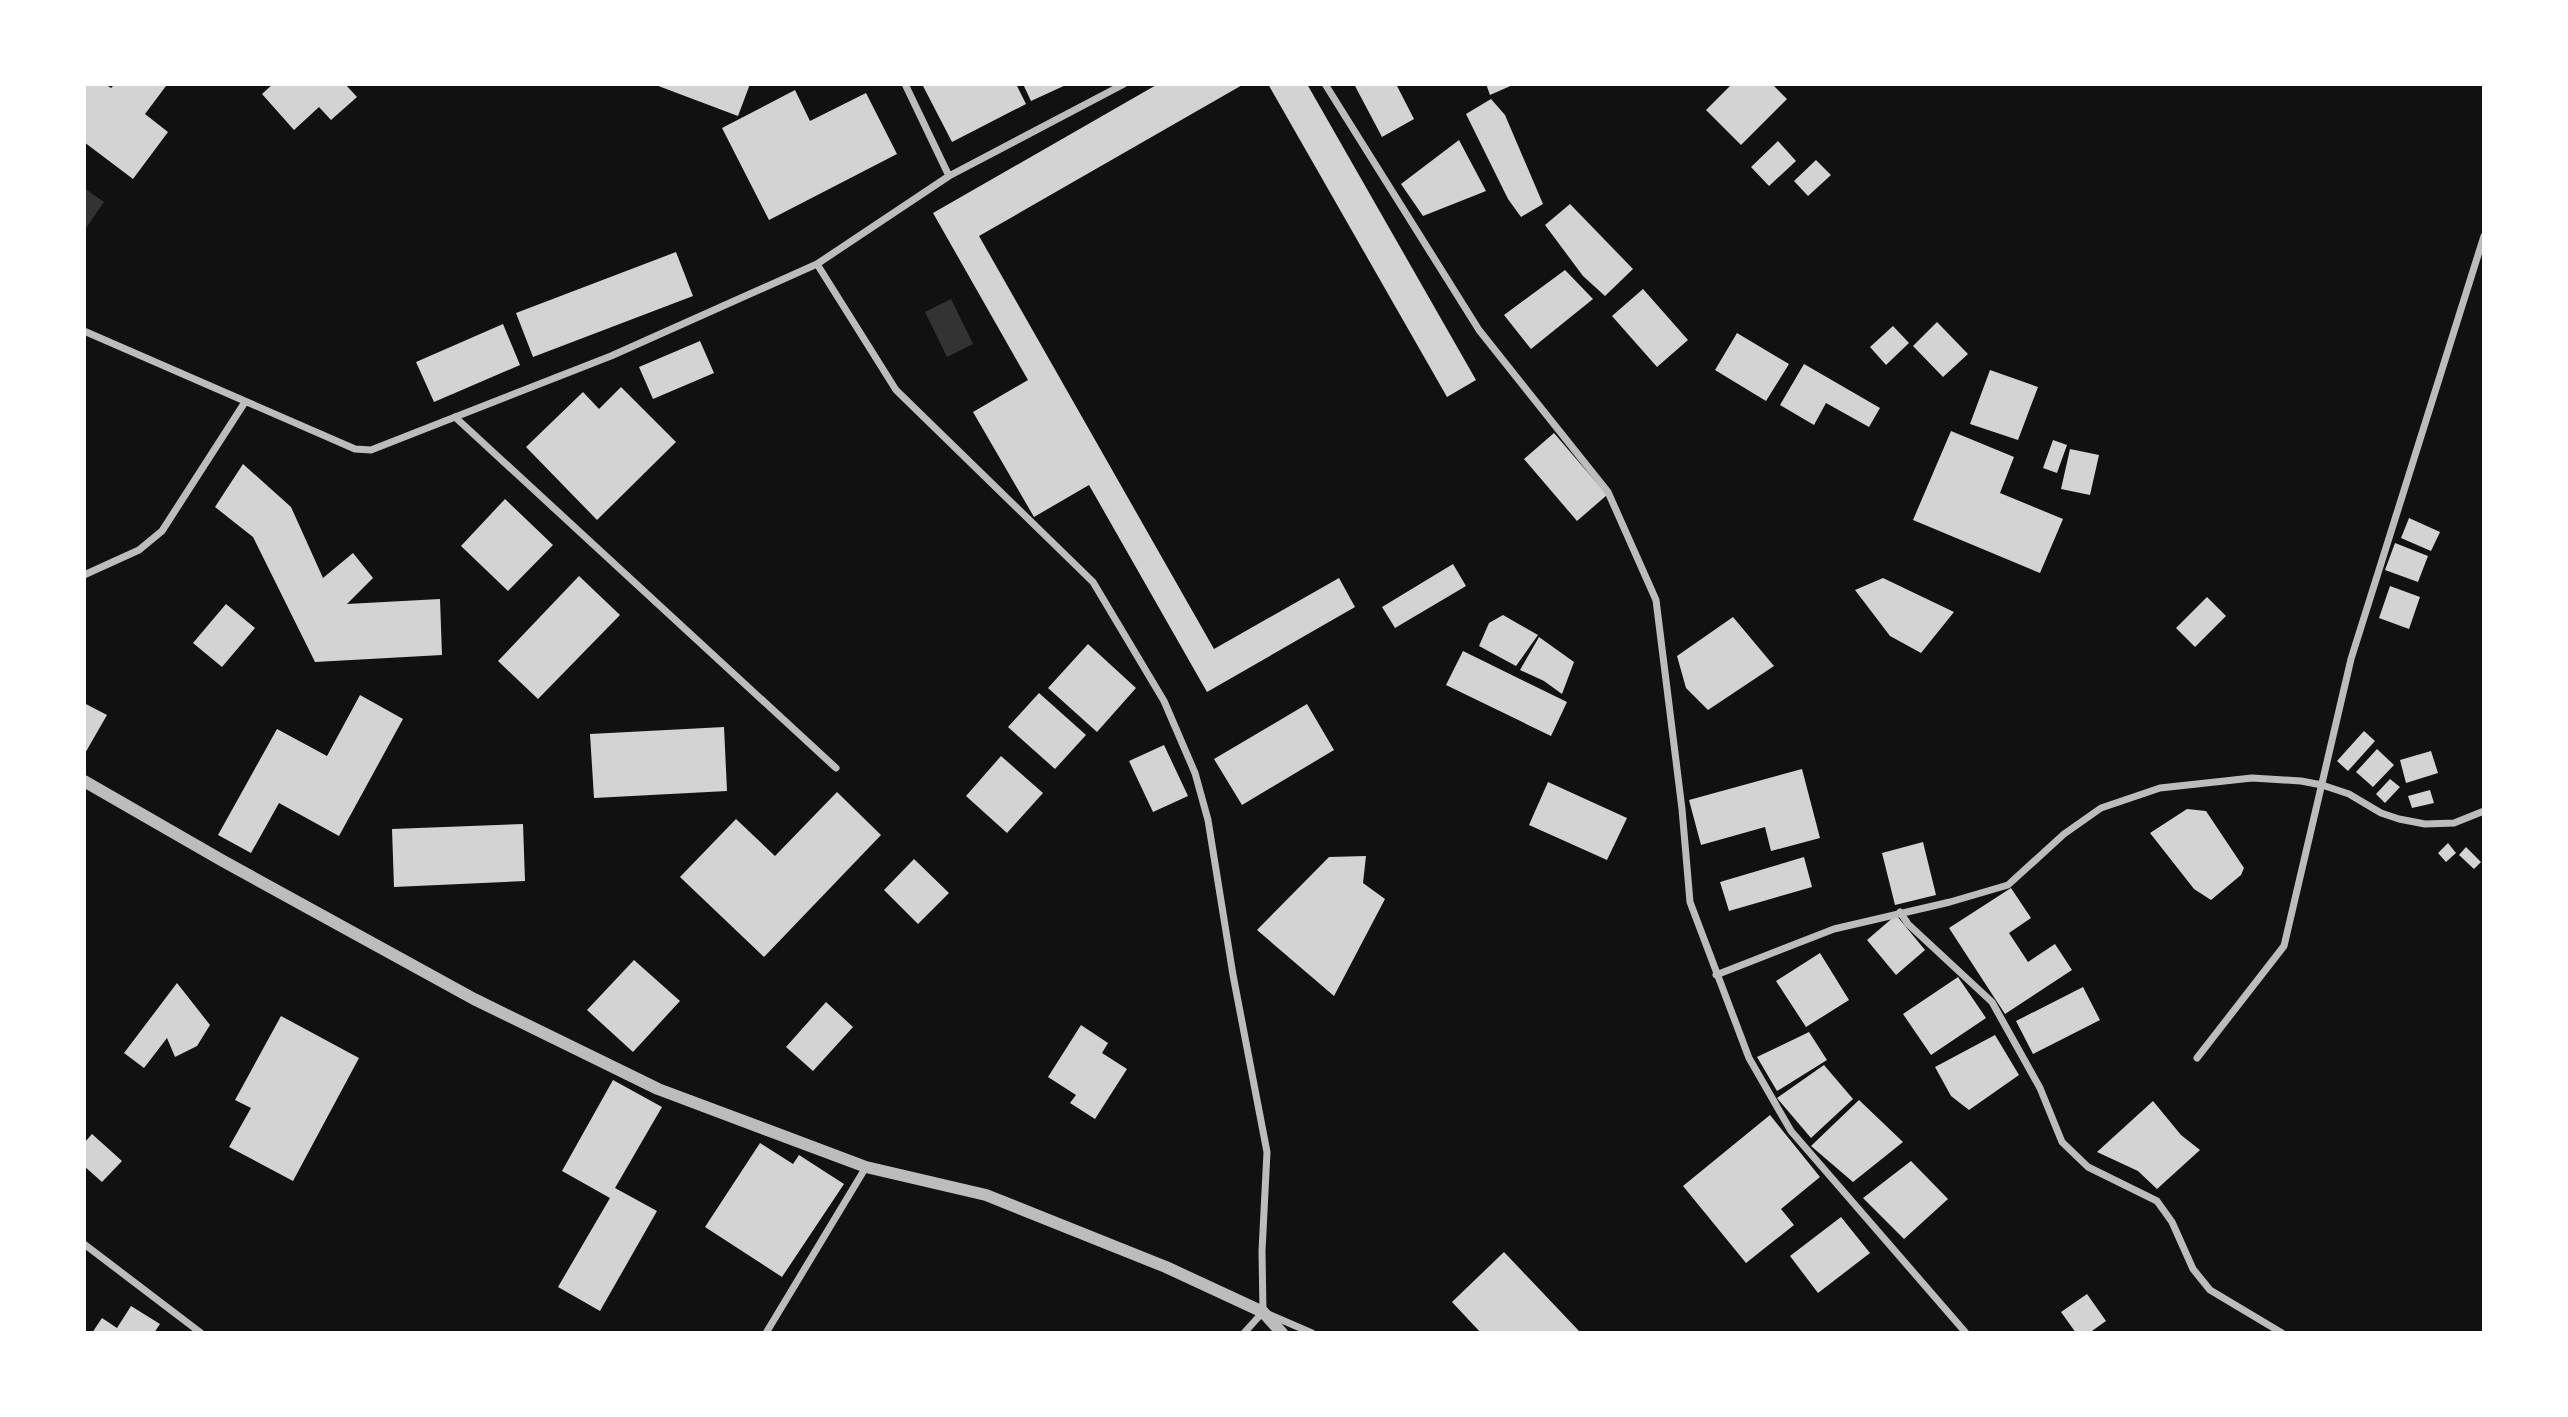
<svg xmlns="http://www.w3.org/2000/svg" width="2568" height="1417" font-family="'Alegreya Sans',sans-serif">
	<rect width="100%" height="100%" fill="#111"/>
	<path fill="#333" d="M84 188 104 202 84 231Z
		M951 299 973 344 947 357 925 312Z"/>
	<path fill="#d3d3d3" d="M84 84H105L111 88 115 84H163L166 86 145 114 168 132 133 179 84 142Z
		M273 84H345L357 97 331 120 319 107 294 130 262 94Z
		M653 84H750L738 116Z
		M922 84H1016L1026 104 952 142Z
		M1023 84H1068L1031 101Z
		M1158 84H1244L979 236 1214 649 1339 578 1355 607 1207 692 1089 485 1034 517 973 412 1028 380 933 213Z
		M1268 84H1307L1476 380 1447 397Z
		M1354 84H1396L1414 119 1382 137Z
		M1486 84H1515L1490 95Z
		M1732 84H1772L1787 99 1741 145 1706 110Z
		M795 90 810 121 866 93 897 154 769 220 722 128Z
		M1491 99 1505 115 1543 204 1521 217 1508 199 1466 114Z
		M1459 140 1486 191 1423 216 1401 184Z
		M1778 141 1796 161 1769 186 1751 167Z
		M1816 160 1831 175 1808 196 1794 181Z
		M1570 204 1633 269 1605 296 1583 276 1545 225Z
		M676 252 693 296 533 357 516 313Z
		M1565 270 1593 299 1531 349 1504 315Z
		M1643 289 1688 340 1657 367 1612 316Z
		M1937 322 1968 354 1943 377 1913 346Z
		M503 324 520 365 434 402 416 362Z
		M1893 326 1909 343 1886 365 1870 347Z
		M1737 333 1789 364 1766 401 1715 370Z
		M700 341 714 373 653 399 639 367Z
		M1804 364 1880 408 1869 427 1826 403 1814 425 1780 405Z
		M1990 370 2038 387 2018 440 1970 424Z
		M621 387 676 442 597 520 526 447 583 392 599 409Z
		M1951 431 2014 457 2000 493 2063 519 2040 573 1913 520Z
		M1554 433 1607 495 1577 521 1524 459Z
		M2053 440 2067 445 2057 473 2043 468Z
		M2070 449 2099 455 2090 495 2061 489Z
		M243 464 291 507 323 578 353 553 373 578 347 604 440 599 442 655 315 662 253 537 215 507Z
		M505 499 553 545 508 591 461 546Z
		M2409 518 2440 532 2431 551 2401 538Z
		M2395 543 2428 556 2418 582 2385 570Z
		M1453 564 1466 586 1395 628 1382 607Z
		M579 576 620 615 538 699 498 661Z
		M1883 578 1954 612 1921 653 1890 636 1855 590Z
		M2390 586 2420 597 2409 629 2379 618Z
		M2207 597 2226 616 2195 647 2176 628Z
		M226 604 255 628 222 667 193 643Z
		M1503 615 1538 635 1516 666 1479 646 1489 623Z
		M1733 617 1774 666 1708 710 1686 688 1677 656Z
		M1539 637 1574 662 1562 694 1544 681 1520 670Z
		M1088 644 1136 688 1097 732 1048 688Z
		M1463 651 1567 702 1551 736 1446 685Z
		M1039 693 1086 735 1055 769 1008 727Z
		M360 695 403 719 339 836 279 803 251 853 218 835 277 729 327 756Z
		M84 703 107 715 84 755Z
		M1307 704 1334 750 1242 805 1214 759Z
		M724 727 727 791 594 798 590 734Z
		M2364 731 2375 741 2348 771 2337 761Z
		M1164 745 1188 796 1153 812 1129 761Z
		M2377 749 2394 765 2373 787 2356 772Z
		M2431 751 2438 773 2406 783 2400 760Z
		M1001 756 1043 793 1007 833 966 796Z
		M1802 769 1820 838 1771 851 1765 827 1701 845 1689 800Z
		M2390 779 2400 787 2385 803 2376 794Z
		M1548 782 1627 818 1607 860 1529 825Z
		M2430 790 2434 803 2412 808 2408 796Z
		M837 792 881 835 764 957 680 877 736 819 775 856Z
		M2187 809 2206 811 2244 868 2241 875 2211 900 2194 889 2150 833Z
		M523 824 525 881 394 887 392 829Z
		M1923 842 1936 895 1895 905 1882 853Z
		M2448 843 2456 853 2446 862 2438 853Z
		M2466 847 2481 862 2474 869 2459 855Z
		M1366 856 1363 883 1385 899 1334 996 1257 930 1329 857Z
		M1804 857 1812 887 1729 911 1720 882Z
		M914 859 949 893 918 924 884 890Z
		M2011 888 2031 918 2009 933 2028 962 2055 944 2072 970 2005 1014 1949 928Z
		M1896 915 1925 950 1896 975 1867 940Z
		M1820 953 1849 1000 1806 1027 1776 981Z
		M634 960 680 1001 633 1052 587 1010Z
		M1958 977 1986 1018 1931 1055 1903 1014Z
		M177 983 210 1025 197 1046 175 1057 167 1038 144 1068 124 1053Z
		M2083 987 2100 1020 2033 1054 2016 1021Z
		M826 1002 853 1027 813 1071 786 1047Z
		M281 1016 359 1058 293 1181 229 1147 251 1108 235 1100Z
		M1081 1025 1108 1043 1102 1053 1127 1069 1095 1119 1070 1103 1076 1095 1048 1077Z
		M1809 1032 1827 1060 1777 1091 1757 1057Z
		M1995 1035 2019 1075 1969 1110 1951 1096 1935 1067Z
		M1824 1065 1853 1099 1811 1138 1777 1098Z
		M613 1080 662 1107 615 1188 657 1211 600 1311 558 1287 610 1198 562 1171Z
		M1859 1100 1903 1142 1853 1182 1811 1146Z
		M2153 1101 2181 1135 2200 1150 2157 1189 2138 1171 2097 1152Z
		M1770 1115 1820 1177 1781 1209 1794 1225 1746 1263 1683 1186Z
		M92 1134 122 1161 102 1182 84 1166V1143Z
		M760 1143 793 1164 799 1155 844 1184 782 1277 705 1227Z
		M1911 1161 1948 1199 1904 1239 1863 1198Z
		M1841 1217 1870 1253 1818 1293 1790 1256Z
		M1504 1252 1579 1331 1577 1333H1481L1452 1302Z
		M2087 1294 2106 1321 2089 1333H2076L2061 1312Z
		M131 1306 160 1324 154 1333H92L102 1318 117 1328Z"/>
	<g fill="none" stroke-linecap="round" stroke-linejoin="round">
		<path stroke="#bcbcbc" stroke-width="7" d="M905 84 949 176
			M1325 84 1479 330 1608 492 1656 600 1682 809 1690 902 1749 1058 1791 1131 1966 1333
			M817 264 896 390 1093 582 1164 701 1195 773 1208 820 1233 975 1267 1152 1262 1251 1263 1312
			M84 331 355 449 371 450 611 356 817 264 949 176 1124 84
			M455 417 836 768
			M84 575 139 550 162 531 245 402
			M1900 912 1908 924 1992 1002 2040 1088 2062 1142 2088 1167 2157 1201 2172 1222 2193 1269 2210 1290 2282 1333
			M1716 975 1834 929 1950 902 2008 885 2064 834 2101 808 2160 788 2252 778 2301 781 2322 785 2349 794 2381 813 2399 819 2425 824 2454 823 2484 811
			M2197 1058 2284 946 2351 659 2484 236
			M84 1244 201 1333
			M1268 1314 1312 1333
			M766 1333 866 1167
			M1244 1333 1263 1312"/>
		<path stroke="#bcbcbc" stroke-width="12" d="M84 781 223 861 474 999 658 1089 866 1167 986 1195 1166 1267 1263 1312 1282 1333"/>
	</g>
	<rect width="2568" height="1417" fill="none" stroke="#ffffff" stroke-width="172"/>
</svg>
